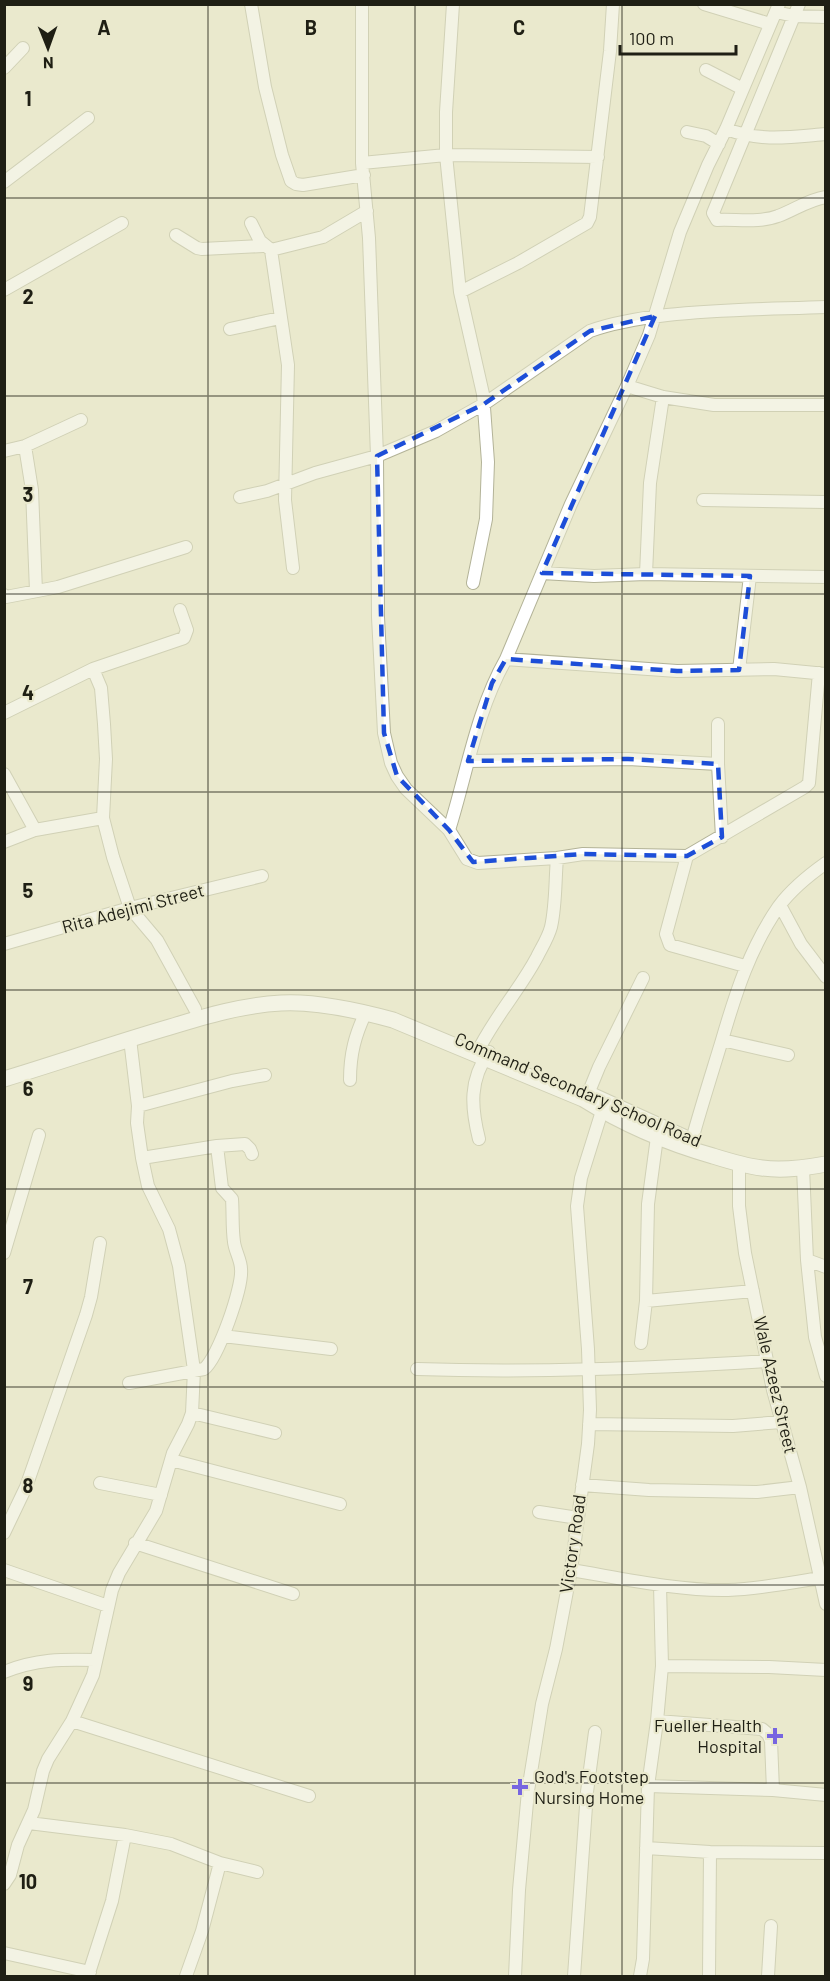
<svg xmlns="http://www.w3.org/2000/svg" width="830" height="1981" font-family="Barlow,sans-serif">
	<rect width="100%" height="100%" fill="#eae9cd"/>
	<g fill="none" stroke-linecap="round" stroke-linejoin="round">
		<g stroke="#b3b398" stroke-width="14">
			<path id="minor" d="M251 4 265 87 282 155 291 181 296 184 303 185 364 175
				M362 4V163L369 238 377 456 378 617 384 733 391 763 397 776 406 789 449 830
				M453 4 446 112V155L460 292 483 394 488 462 486 519 473 583
				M704 4 770 24
				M779 4 726 129 708 165 680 232 649 335 627 386 571 504 506 659C476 712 467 773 449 830L467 859 478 863 557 858 583 854 687 856 805 787 809 783 819 673
				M799 4 713 213 717 220C736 219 760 223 778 216 795 210 807 200 826 197
				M776 12 794 16 826 17
				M4 68 23 48
				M706 70 743 89
				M726 129C761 142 790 137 826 134
				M687 132 706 136 719 144
				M362 163 446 155 598 157
				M4 182 88 118
				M251 223 260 241 271 250 288 365 285 500 293 568
				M176 235 197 248 202 249 263 246
				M271 250 323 237 367 211
				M4 290 122 223
				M460 292 518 263 587 223 590 217 610 51 613 4
				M230 329 280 318
				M627 386 663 397 714 405H826
				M25 446 32 490 36 591
				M4 451 25 446 81 420
				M240 497 267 491 315 473 377 456 436 431 484 404 590 331C615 322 641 318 667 315 720 309 773 309 826 307
				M703 500 826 502
				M542 573 594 576 646 574 826 577
				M646 574 650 483 663 397
				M4 595 6 597 58 587 186 547
				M506 659 677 671 774 669 826 674
				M93 669 101 688 104 724 106 759 103 818 113 857 130 908 157 940 195 1009
				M739 670 750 576
				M4 713 93 669 184 638 187 630 180 610
				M718 724V764L722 837
				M468 761 628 759 718 764
				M4 774 35 830
				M4 842 35 830 103 818
				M687 856 666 934 670 945 745 966
				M780 905 801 944 826 977
				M4 944 130 908 262 876
				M722 1040 788 1055
				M476 1055C492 1020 519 991 537 957 542 947 548 938 551 927 556 905 555 881 557 858
				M350 1080C350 1054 355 1035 366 1012
				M588 1094 599 1067 643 978
				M138 1106 232 1081 265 1075
				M657 1137 648 1204 646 1301 753 1291
				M479 1139C471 1107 469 1080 489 1052
				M692 1140C701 1107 712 1073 722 1040 736 992 750 948 779 906 791 890 809 875 826 863
				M142 1158 217 1146 245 1144 250 1149 252 1154
				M739 1164V1206L745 1253 773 1390 800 1487 826 1604
				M803 1168 807 1260 815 1337 826 1376
				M4 1253 39 1135
				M807 1260 826 1267
				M223 1336 331 1349
				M641 1343 646 1301
				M417 1369C534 1373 650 1368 767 1361
				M129 1383 204 1369C218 1358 243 1287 241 1269 241 1260 235 1251 234 1242 232 1228 233 1213 232 1199L222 1188 217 1146
				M192 1413 275 1433
				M589 1424 733 1426 781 1422
				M171 1460 340 1504
				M100 1483 161 1495
				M582 1485 649 1490 757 1492 800 1487
				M539 1512 578 1518
				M4 1533 26 1487 86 1315 91 1297 100 1243
				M135 1543 293 1594
				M4 1570 108 1606
				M571 1570C620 1578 678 1591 728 1590 759 1589 790 1583 820 1578
				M660 1585 662 1666
				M4 1672C36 1659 63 1659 96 1660
				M72 1721 309 1796
				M657 1721 762 1729 768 1734 771 1741 773 1790
				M648 1786 773 1790 826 1795
				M29 1823 125 1835 171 1844 220 1863 257 1872
				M646 1848 710 1852 826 1853
				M4 1884 10 1875 18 1845 34 1810 43 1771 48 1759 72 1721 93 1675 112 1590 119 1573 156 1511 173 1453 188 1424 192 1413 194 1370 179 1266 169 1229 148 1186 142 1158 137 1123 138 1106 130 1039
				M4 1953 90 1972
				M88 1976 112 1901 125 1835
				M186 1976 202 1931 220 1863
				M515 1976 519 1890 528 1791 542 1704 556 1649 571 1570 588 1444 590 1410 588 1349 577 1206 581 1178 602 1111
				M574 1976 587 1792 595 1732
				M640 1976 643 1959 648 1786 657 1721 662 1666 769 1667 826 1670
				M709 1976 710 1852
				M768 1976 771 1926"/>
		</g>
		<g stroke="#b3b398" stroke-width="17">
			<path id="major" d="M4 1079C60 1062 115 1043 170 1027 206 1016 243 1005 281 1003 316 1001 360 1011 393 1020L583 1099C623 1124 667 1143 713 1156 729 1161 745 1166 762 1168 783 1171 804 1168 826 1164
				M587 1093 688 1139"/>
		</g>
		<use href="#minor" stroke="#fff" stroke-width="12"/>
		<use href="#major" stroke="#fff" stroke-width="15"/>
	</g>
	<path d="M0 0H830V1981H0ZM655 316 542 573 750 576 739 670 677 671 506 659 492 683 468 761 628 759 718 764 722 837 687 856 583 854 473 862 449 830 397 776 384 733 377 456 484 404 590 331Z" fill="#eae9cd" fill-opacity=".55" fill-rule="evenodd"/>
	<path fill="none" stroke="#1d4ed8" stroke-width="4.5" stroke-dasharray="12 8" stroke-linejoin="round" d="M655 316 542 573 750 576 739 670 677 671 506 659 492 683 468 761 628 759 718 764 722 837 687 856 583 854 473 862 449 830 397 776 384 733 377 456 484 404 590 331Z"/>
	<path fill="none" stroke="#1f1f14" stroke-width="1.5" stroke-opacity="0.55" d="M208 4V1976M415 4V1976M622 4V1976M4 198H826M4 396H826M4 594H826M4 792H826M4 990H826M4 1189H826M4 1387H826M4 1585H826M4 1783H826"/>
	<g fill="#7765e0" stroke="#eae9cd" stroke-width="2">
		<path d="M772 1727h6v6h6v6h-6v6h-6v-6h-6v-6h6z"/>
		<path d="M517 1778h6v6h6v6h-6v6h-6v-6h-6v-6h6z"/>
	</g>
	<g text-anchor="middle" stroke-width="4.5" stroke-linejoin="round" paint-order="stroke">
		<g font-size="18" fill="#1f1f14" stroke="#eae9cd">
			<text transform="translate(133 909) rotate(-15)" y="6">Rita Adejimi Street</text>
			<text transform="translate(578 1090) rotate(23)" y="6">Command Secondary School Road</text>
			<text transform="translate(775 1385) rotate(77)" y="6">Wale Azeez Street</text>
			<text transform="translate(573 1544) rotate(-82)" y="6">Victory Road</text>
		</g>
		<g font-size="18" fill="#1f1f14" stroke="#eae9cd" text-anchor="end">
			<text x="762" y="1732">Fueller Health<tspan x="762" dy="21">Hospital</tspan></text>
			<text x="534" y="1783" text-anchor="start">God's Footstep<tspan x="534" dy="21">Nursing Home</tspan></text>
		</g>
	</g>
	<g font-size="20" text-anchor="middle" font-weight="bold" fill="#1f1f14" stroke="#eae9cd" stroke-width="4.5" stroke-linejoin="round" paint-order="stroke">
		<text x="104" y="35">A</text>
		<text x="311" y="35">B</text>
		<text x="519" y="35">C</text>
		<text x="28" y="106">1</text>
		<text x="28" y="304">2</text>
		<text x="28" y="502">3</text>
		<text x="28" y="700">4</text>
		<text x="28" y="898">5</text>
		<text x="28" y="1096">6</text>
		<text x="28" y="1294">7</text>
		<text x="28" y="1493">8</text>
		<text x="28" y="1691">9</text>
		<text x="28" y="1889">10</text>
	</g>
	<rect width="830" height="1981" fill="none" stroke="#1f1f14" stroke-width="12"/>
	<g transform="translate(48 48) rotate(179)" stroke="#eae9cd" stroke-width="4.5" paint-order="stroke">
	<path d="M0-4.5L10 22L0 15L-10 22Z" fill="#1f1f14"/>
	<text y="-9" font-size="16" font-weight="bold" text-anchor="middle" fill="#1f1f14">N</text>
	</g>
	<path d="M620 45v9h116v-9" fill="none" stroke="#1f1f14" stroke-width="3"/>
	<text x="629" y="45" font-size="18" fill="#1f1f14" stroke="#eae9cd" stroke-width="4.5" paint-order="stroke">100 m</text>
</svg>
